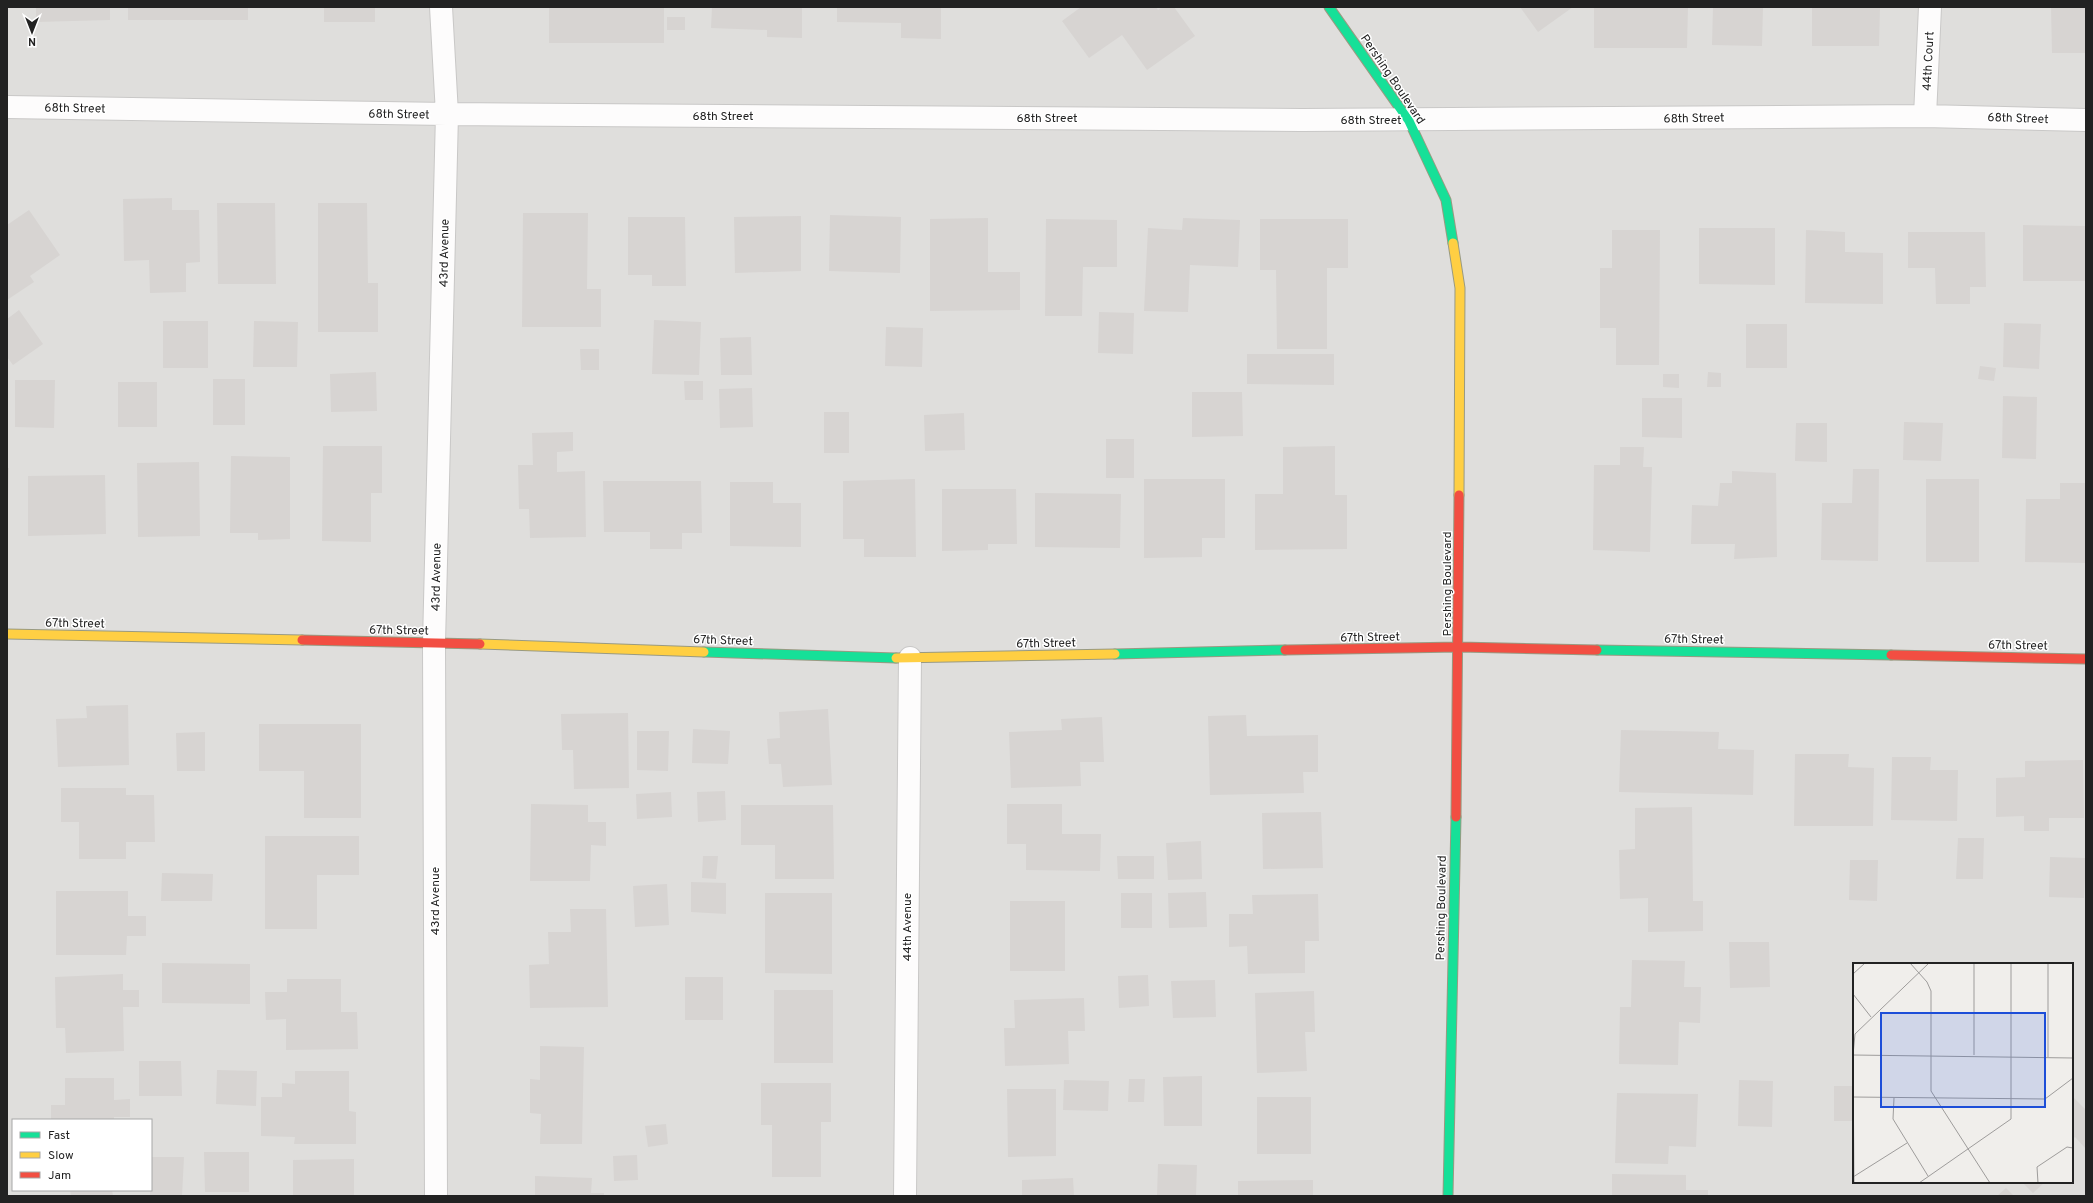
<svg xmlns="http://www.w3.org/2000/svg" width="2093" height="1203" font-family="Overpass,sans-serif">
	<rect width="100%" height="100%" fill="#f0eeeb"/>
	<path fill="#dfdedc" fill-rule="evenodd" d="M7 7H2086V1196H7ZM1854 964H2072V1182H1854ZM13 1120H151V1190H13Z"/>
	<path fill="#d7d4d2" d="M36 7H110V20L36 22Z
		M128 7H248V20H128Z
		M324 7H375V22H324Z
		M549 7H664V43H549Z
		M712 7H802V38L767 37V30L711 28Z
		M837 7H941V39L901 38V23L837 22Z
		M1081 7H1156L1158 10 1162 7H1174L1195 36 1147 70 1122 35 1089 58 1062 21Z
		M1520 7H1573L1538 32Z
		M1594 7H1688L1687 48H1594Z
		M1713 7H1763L1762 46 1712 45Z
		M1812 7H1880L1879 46H1812Z
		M2051 7H2086V53H2052Z
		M667 17H685V30H667Z
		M172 198V210H199L200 262 186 263V292L150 293 149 260 124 261 123 199Z
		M217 203H275L276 284H218Z
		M318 203H367L368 283H378V332H318Z
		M29 210 60 255 30 276 34 282 7 300V225Z
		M523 213H588L587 289H601V327H522Z
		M830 215 901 217 900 273 829 271Z
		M801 216V271L735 273 734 217Z
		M628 217H685L686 286H652V275H628Z
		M988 218V272H1020V310L930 311V219Z
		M1183 218 1240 220 1238 267 1190 265 1188 312 1144 311 1148 228 1182 230Z
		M1046 219 1117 220V267H1083L1082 316H1045Z
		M1260 219H1348V268H1327V349H1277L1276 270H1260Z
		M2023 225 2086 226V281H2023Z
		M1699 228H1775V285L1699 284Z
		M1612 230H1660L1659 365H1616V328H1600V268H1612Z
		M1806 230 1845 232V252L1883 253V304L1805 303Z
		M1908 232H1985L1986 287H1970V304H1936L1935 268H1908Z
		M19 310 43 344 13 365 7 357V319Z
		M1099 312 1134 313 1133 354 1098 353Z
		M654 320 701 322 699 375 652 374Z
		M163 321H208V368H163Z
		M254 321 298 322 297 367H253Z
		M2004 323 2041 324 2039 369 2003 367Z
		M1746 324H1787V368H1746Z
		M886 327 923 328 922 367 885 366Z
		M751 337 752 375H721L720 338Z
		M580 349H599V370H581Z
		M1247 354H1334V385L1247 384Z
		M1980 366 1996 368 1994 381 1978 379Z
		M376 372 377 411 331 412 330 374Z
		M1708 372 1721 373V387H1707Z
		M1663 374H1679V388L1663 387Z
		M213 379H245V425H213Z
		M15 380H55L54 428 15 427Z
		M684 381H703V400H685Z
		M118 382H157V427H118Z
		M752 388 753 427 720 428 719 389Z
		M1192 392H1242L1243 436 1192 437Z
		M2003 396 2037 397 2036 459 2002 458Z
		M1642 398H1682V438L1642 437Z
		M824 412H849V453H824Z
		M964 413 965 450 925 451 924 415Z
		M1904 422 1943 423 1941 461 1903 460Z
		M1796 423H1827V462L1795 461Z
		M573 432V451L557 452V472L585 471 586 537 530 538 529 509H519L518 465H533L532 433Z
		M1106 439H1134V478H1106Z
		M323 446H382V493H371V542L322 541Z
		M1335 446V495H1347V549L1255 550V494H1283V447Z
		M1620 447H1644L1643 467H1652L1650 552 1593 550 1594 465H1620Z
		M231 456 290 457V539L258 540V533H230Z
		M199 462 200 536 138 537 137 463Z
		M7 468H9L8 501H7Z
		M1853 469H1879L1878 561 1821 560 1822 503H1852Z
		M1732 471 1776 473 1777 557 1734 559 1735 544H1691L1692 505 1718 506 1720 483H1732Z
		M105 475 106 534 28 536V476Z
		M915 479 916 557H864V539H843V481Z
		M1144 479H1225V538H1202V557L1144 558Z
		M1926 479H1979V562H1926Z
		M603 481H701L702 533H682V549H650V532H604Z
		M730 482H773V503H801V547L730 546Z
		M2060 483H2086V563L2025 562 2026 499H2060Z
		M942 489H1016L1017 544H988V550L942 551Z
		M1035 493 1121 494 1120 548 1035 547Z
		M128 705 129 765 58 767 56 719 87 718 86 706Z
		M828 709 832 785 783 787 781 764H769L767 739 780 738 779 712Z
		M628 713 629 788 574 789 573 750H562L561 714Z
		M1246 715 1247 736 1318 735V772H1303L1304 793 1210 795 1208 716Z
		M1102 717 1104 762H1080L1081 786 1011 788 1009 732 1062 730 1061 719Z
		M259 724H361V818H304V771H259Z
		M693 729 730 731 728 764 692 763Z
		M1621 730 1719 732 1718 749 1754 750 1753 795 1619 792Z
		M637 731H669L668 771 637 770Z
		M205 732V771H177L176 733Z
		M1795 754H1849L1848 767 1874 768 1873 826H1794Z
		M1892 757H1931L1930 770H1958L1957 821 1891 820Z
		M2083 760 2084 818H2049V831H2024V816L1996 817V778L2025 777V761Z
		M61 788H126V795H154L155 842H126V859H79V822H61Z
		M725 791 726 820 698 822 697 792Z
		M671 792 672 817 637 819 636 794Z
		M531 804 588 805V822H606V846L591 845 590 881H530Z
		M1007 804H1062V834H1101L1100 871 1026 870V844H1007Z
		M741 805H833L834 879H775V845H741Z
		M1692 807 1693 901H1703V931L1648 932V898L1620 899 1619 850 1635 849V808Z
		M1321 812 1323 868 1263 869 1262 813Z
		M265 836H359V875H317V929H265Z
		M1958 838H1984L1983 879H1956Z
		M1201 841 1202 879 1168 880 1166 843Z
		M703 856H718L716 879 702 878Z
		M1117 856H1154V879H1118Z
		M2050 857 2086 858 2084 898 2049 897Z
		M1850 860H1878L1877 901 1849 900Z
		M162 873 213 874 212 901H161Z
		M691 882 726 883V914L691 912Z
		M667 884 669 925 635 927 633 886Z
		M56 891H128V916H146V936H127L126 955H56Z
		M1206 892 1207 927 1169 928 1168 893Z
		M765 893H832V974L765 973Z
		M1121 893H1152V928H1121Z
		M1318 894 1319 941H1305V973L1248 974 1247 946 1229 947V914H1253L1252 895Z
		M1010 901H1065V971H1010Z
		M570 909H606L608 1007 530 1008 529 965 549 964 548 932H571Z
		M1729 942H1769L1770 987 1730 988Z
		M1632 960 1685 961 1684 987H1701L1700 1023 1679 1022 1678 1065 1619 1064 1620 1007H1631Z
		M162 963 250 964V1004L162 1003Z
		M123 974V990H139V1007H123L124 1051 66 1053 65 1028H56L55 977Z
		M1148 975 1149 1006 1119 1008 1118 976Z
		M685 977H723V1020H685Z
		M287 979H341V1012H357L358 1049 286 1050V1019L266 1020 265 992H287Z
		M1215 980 1216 1017 1173 1018 1171 981Z
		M774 990H833V1063H774Z
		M1314 991 1315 1032H1305L1307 1071 1257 1073 1255 993Z
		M1084 998 1085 1031H1068L1069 1064 1005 1066 1004 1028H1015L1014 1000Z
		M540 1046 584 1047 582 1144H540L541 1114 530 1113V1079L540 1080Z
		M139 1061H181L182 1096H139Z
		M217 1070 257 1071 256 1106 216 1104Z
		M295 1071H349V1111L356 1112V1144H294L295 1137 261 1136V1097H282V1083L295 1084Z
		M1202 1076V1126H1164L1163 1077Z
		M65 1078H114V1100L130 1099V1117H114V1120H51V1105H65Z
		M1129 1079H1145L1144 1102H1128Z
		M1064 1080 1109 1081 1108 1111 1063 1110Z
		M1739 1080 1773 1081 1772 1127 1738 1126Z
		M761 1083H831V1122H821V1177H772V1125H761Z
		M1834 1086H1854V1121H1834Z
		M1007 1089H1056V1156L1008 1157Z
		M1617 1093 1698 1094 1696 1147 1669 1146 1668 1164 1615 1163Z
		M2072 1096 2086 1110V1149L2075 1137 2072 1140Z
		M1257 1097H1311V1154H1257Z
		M666 1124 668 1144 648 1147 645 1126Z
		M204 1152H249V1192H205Z
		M637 1155 638 1180 614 1181 613 1156Z
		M151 1157H184L182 1196H150Z
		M354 1159V1196H293V1160Z
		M1158 1164 1197 1165 1196 1196H1157Z
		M1612 1174 1686 1175V1190H1708V1196H1612Z
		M535 1176 592 1178 591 1193H604V1196H535Z
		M1073 1178 1074 1196H1022V1180Z
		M1313 1180V1196H1238V1181Z
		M2022 1182H2045L2033 1193Z
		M2006 1188 2014 1196H1997Z
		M70 1190H112L113 1196H71Z"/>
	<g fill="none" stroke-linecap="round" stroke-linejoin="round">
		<g stroke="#c9c8c7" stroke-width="24">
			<path id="street" d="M7 107 447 114 1302 120 1925 116 2086 120
				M1925 116 1930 7
				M436 1196 434 643 447 114 441 7
				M905 1196 910 658"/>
		</g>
		<g stroke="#999a82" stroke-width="11">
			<path id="fast" d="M1329 7 1409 121 1446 200 1453 243
				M1597 650 1891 655
				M704 652 896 658
				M1115 654 1285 650
				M1448 1196 1456 817"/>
		</g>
		<g stroke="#999a82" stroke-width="11">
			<path id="slow" d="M1453 243 1460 288 1459 495
				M7 634 302 640
				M480 644 704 652
				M896 658 1115 654"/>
		</g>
		<g stroke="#999a82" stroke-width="11">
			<path id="jam" d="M302 640 480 644
				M1285 650 1459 647 1597 650
				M1891 655 2086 659
				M1456 817 1459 495"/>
		</g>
		<use href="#street" stroke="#fdfcfc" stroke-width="22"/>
		<use href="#fast" stroke="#16e098" stroke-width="9"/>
		<use href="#slow" stroke="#ffcf43" stroke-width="9"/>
		<use href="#jam" stroke="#f24e42" stroke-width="9"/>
	</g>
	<g text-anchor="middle" stroke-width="3" stroke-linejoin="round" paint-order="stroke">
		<g font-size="12" fill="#222" stroke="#fff">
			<text transform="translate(1928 61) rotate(-87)" y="4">44th Court</text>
			<text transform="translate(1393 79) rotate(56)" y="4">Pershing Boulevard</text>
			<text transform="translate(75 108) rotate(1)" y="4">68th Street</text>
			<text transform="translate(399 114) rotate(1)" y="4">68th Street</text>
			<text x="723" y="120">68th Street</text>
			<text x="1047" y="122">68th Street</text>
			<text transform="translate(1694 118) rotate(-1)" y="4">68th Street</text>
			<text transform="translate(2018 118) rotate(2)" y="4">68th Street</text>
			<text x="1371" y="124">68th Street</text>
			<text transform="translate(444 253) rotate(-89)" y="4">43rd Avenue</text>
			<text transform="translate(436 577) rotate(-89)" y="4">43rd Avenue</text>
			<text transform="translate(1447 584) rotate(-90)" y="4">Pershing Boulevard</text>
			<text transform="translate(75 623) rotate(1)" y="4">67th Street</text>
			<text transform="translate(399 630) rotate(1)" y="4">67th Street</text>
			<text transform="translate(1370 637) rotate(-1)" y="4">67th Street</text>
			<text transform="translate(1694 639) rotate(1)" y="4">67th Street</text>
			<text transform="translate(723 640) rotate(2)" y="4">67th Street</text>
			<text transform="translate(1046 643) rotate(-1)" y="4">67th Street</text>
			<text transform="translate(2018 645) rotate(1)" y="4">67th Street</text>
			<text transform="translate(435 901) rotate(-90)" y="4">43rd Avenue</text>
			<text transform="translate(1441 908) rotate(-89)" y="4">Pershing Boulevard</text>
			<text transform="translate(907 927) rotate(-90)" y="4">44th Avenue</text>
		</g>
	</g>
	<g transform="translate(1853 963)">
		<rect width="220" height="220" fill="#f0eeeb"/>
		<path fill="none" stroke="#9e9c9b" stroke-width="1" d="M57 0 74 19 78 28V128L137 220M195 0V94M0 11 12 0M0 31 18 54M0 92 220 95M0 92 2 71 76 0M121 92V0M0 97 1 220M0 134 192 136 220 115M41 135 40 156 75 213M0 214 54 180M66 220 158 156V0M185 220 184 204 214 184 220 185"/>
		<path fill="#1d4ed8" fill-opacity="0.15" stroke="#1d4ed8" stroke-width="2" d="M28 50H192V144H28Z"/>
		<rect width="220" height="220" fill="none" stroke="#222" stroke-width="2"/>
	</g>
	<rect width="2093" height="1203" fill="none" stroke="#222222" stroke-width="16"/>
	<rect x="12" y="1119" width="140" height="72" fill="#ffffff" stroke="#a7a7a7"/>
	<rect x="20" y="1132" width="20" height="6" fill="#16e098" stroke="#a7a7a7"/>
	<text x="48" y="1139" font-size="12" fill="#222222">Fast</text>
	<rect x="20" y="1152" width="20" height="6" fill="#ffcf43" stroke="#a7a7a7"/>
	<text x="48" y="1159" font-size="12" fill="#222222">Slow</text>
	<rect x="20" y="1172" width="20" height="6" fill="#f24e42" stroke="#a7a7a7"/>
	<text x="48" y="1179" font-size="12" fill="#222222">Jam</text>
	<g transform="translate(32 32) rotate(180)" stroke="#ffffff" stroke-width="3" paint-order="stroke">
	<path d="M0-3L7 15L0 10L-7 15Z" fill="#222222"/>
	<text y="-6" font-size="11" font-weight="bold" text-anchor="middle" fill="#222222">N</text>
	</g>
</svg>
